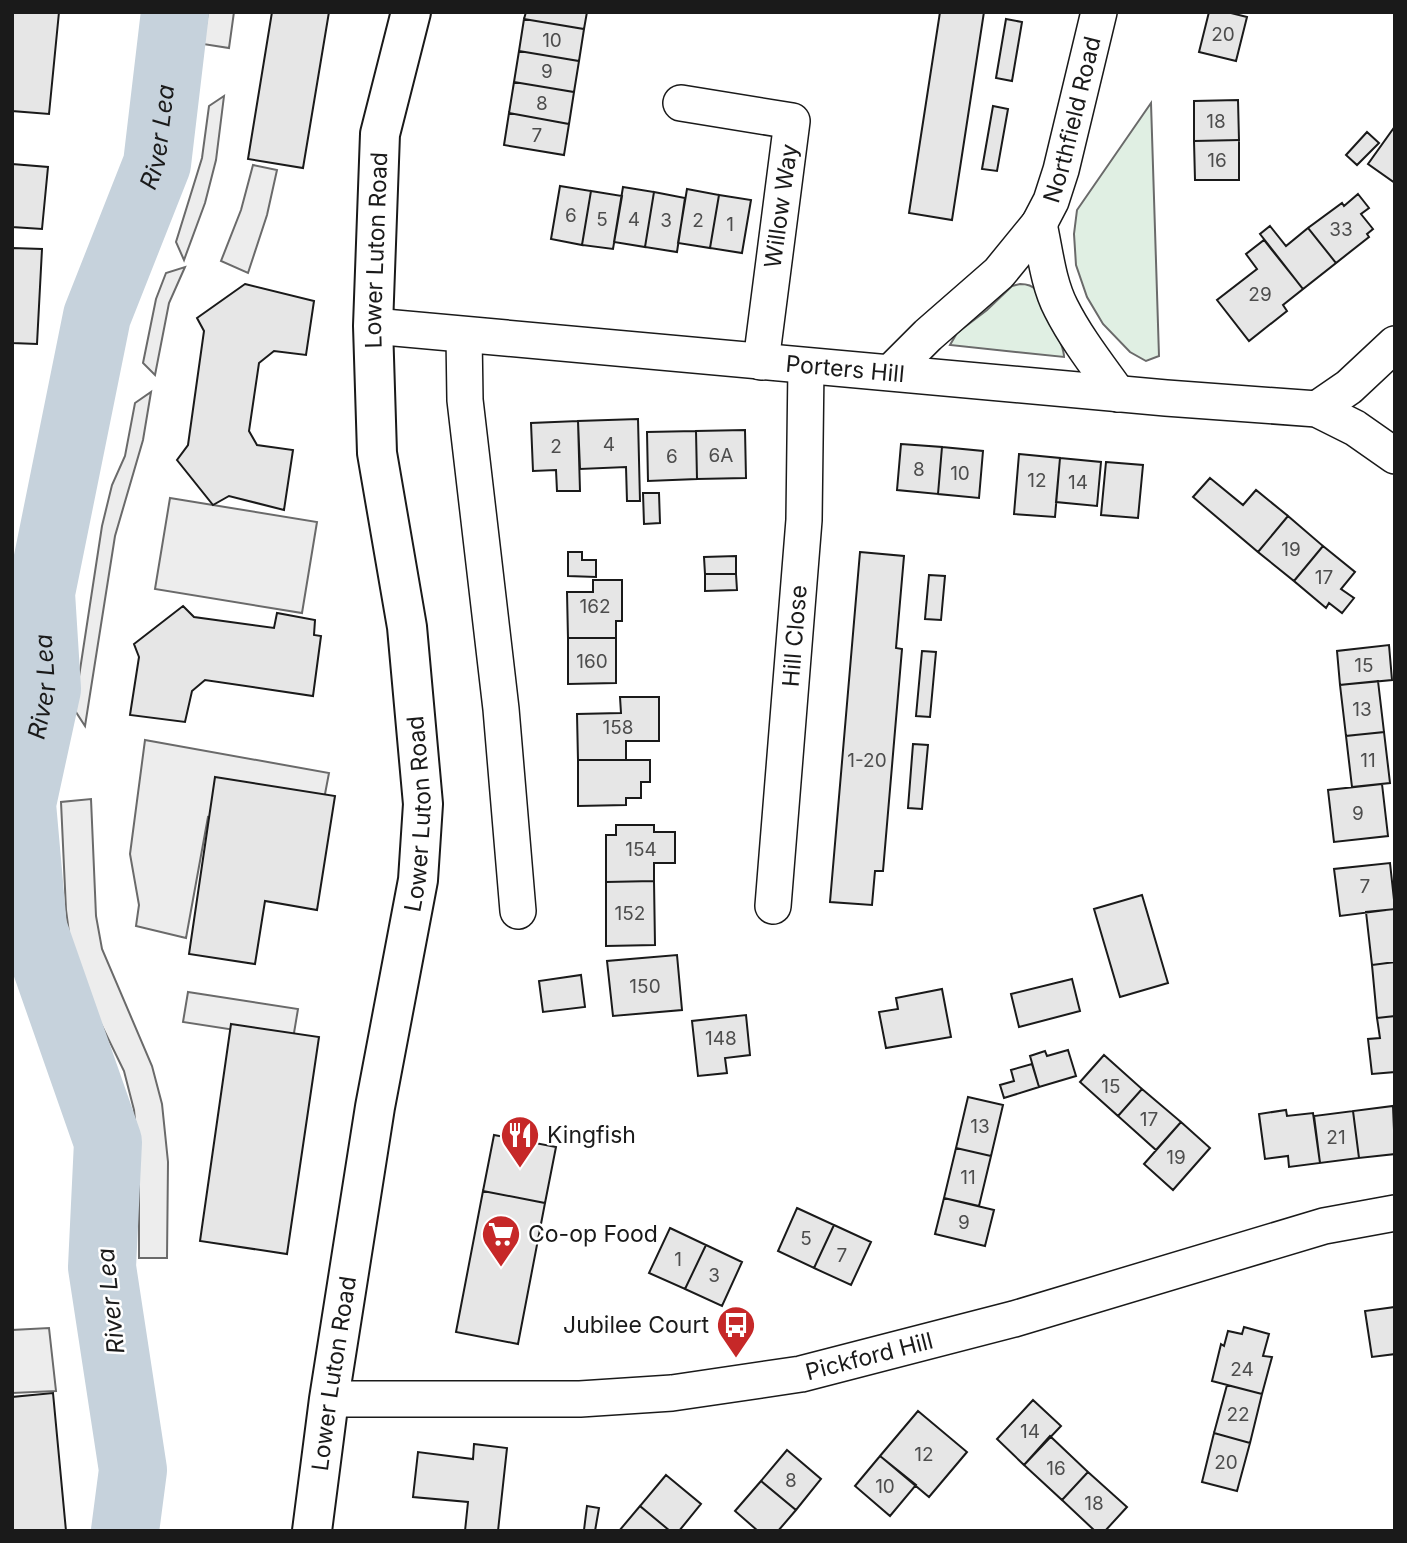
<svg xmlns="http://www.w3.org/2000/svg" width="1407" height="1543" font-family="Inter,sans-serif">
	<rect width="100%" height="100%" fill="#fff"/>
	<path fill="#e0efe3" stroke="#6a6a6a" stroke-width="2" d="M1151 103 1159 356 1146 361 1130 352 1103 324 1087 297 1076 265 1074 234 1077 210Z
		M1020 284C1026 284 1032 285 1036 290 1044 298 1064 346 1064 357L950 345 957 333 987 310 1012 286Z"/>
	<path fill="#ededed" stroke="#6a6a6a" stroke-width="2" d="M208 12H234L229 48 203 44Z
		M224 96 216 160 205 203 184 260 176 242 202 158 209 106Z
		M253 165 277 170 267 215 248 273 221 261 241 210Z
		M185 267 169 303 155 375 143 363 156 299 166 273Z
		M151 392 143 440 115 536 85 726 74 709 102 526 112 485 125 456 135 403Z
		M170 498 317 522 302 613 155 589Z
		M145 740 329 773 317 836 208 817 186 938 136 926 139 905 130 854Z
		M91 799 96 916 102 949 152 1066 162 1104 168 1162 167 1258H139V1161L134 1110 124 1071 82 985 72 956 66 910 61 802Z
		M188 992 298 1009 293 1039 183 1022Z
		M49 1328 56 1391 12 1393V1330Z"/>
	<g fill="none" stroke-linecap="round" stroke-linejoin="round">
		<path stroke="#c6d2dc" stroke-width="68" id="s1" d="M125 1531 133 1470 102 1267 108 1142 33 928 22 804 47 689 41 593 97 316 157 164 175 12"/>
	</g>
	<path fill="#e6e6e6" stroke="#1a1a1a" stroke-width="2" d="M12 12H59L49 114 12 111Z
		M272 12H329L303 168 248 159Z
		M526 12H587L584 29 524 19Z
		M940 12H984L952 220 909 213Z
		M1209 12H1227L1247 17 1236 61 1199 52Z
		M524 19 584 29 579 61 519 51Z
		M1006 19 1022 22 1012 81 996 78Z
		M519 51 579 61 574 92 514 82Z
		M514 82 574 92 569 124 509 113Z
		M1238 100 1239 140 1194 141V101Z
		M993 106 1008 109 997 171 982 169Z
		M509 113 569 124 564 155 504 145Z
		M1393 129 1395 131V183L1368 164Z
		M1367 132 1379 143 1357 165 1346 155Z
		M1239 140V180H1195L1194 141Z
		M12 164 48 167 42 229 12 227Z
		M560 186 591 191 582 245 551 239Z
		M623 187 654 192 645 247 614 242Z
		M687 189 719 195 710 248 678 243Z
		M591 191 622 196 613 249 582 245Z
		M654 192 685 198 677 252 645 247Z
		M1358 194 1369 208 1361 214 1373 229 1367 234 1369 237 1336 263 1308 228 1342 203 1344 206Z
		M719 195 751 200 742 253 710 248Z
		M1270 226 1286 246 1308 228 1336 263 1303 289 1260 234Z
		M1264 240 1303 289 1283 305 1287 311 1249 341 1217 300 1257 269 1246 254Z
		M12 248 42 249 37 344 12 343Z
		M245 284 314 301 306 355 274 351 259 363 249 431 257 445 293 450 284 510 229 496 213 505 177 460 188 445 204 331 197 318Z
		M638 419 640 501H627L626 467 580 469 578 421Z
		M578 421 580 491H557L556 470 533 471 531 423Z
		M745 430 746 478 697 479 696 431Z
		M696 431 697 479 648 481 647 432Z
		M901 444 942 447 938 494 897 490Z
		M942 447 983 451 979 498 938 494Z
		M1019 454 1060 458 1055 517 1014 514Z
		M1060 458 1101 462 1097 506 1056 502Z
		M1106 462 1143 465 1138 518 1101 515Z
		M1210 478 1243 505 1256 490 1288 516 1258 552 1193 497Z
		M643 493H659L660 523 644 524Z
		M1288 516 1323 546 1294 581 1258 552Z
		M1323 546 1355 572 1341 589 1354 598 1342 613 1329 603 1326 608 1294 581Z
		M568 552H582V560H596V577L568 576Z
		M860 552 904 556 896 648 902 649 883 871H875L872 905 830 902Z
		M736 556V574H705L704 557Z
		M705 574H736L737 590 705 591Z
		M929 575 945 576 941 620 925 619Z
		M593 580H622V621H616V638H568L567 592H593Z
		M183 606 194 617 274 628 277 613 315 620 314 635 321 636 313 696 205 680 192 691 185 722 130 715 139 657 134 644Z
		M568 638H616V683L568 684Z
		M1389 645 1392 680 1340 685 1337 651Z
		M922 651 936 652 930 717 916 716Z
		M1378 681 1384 732 1346 736 1340 685Z
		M620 697H659V741H626V760H578L577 714 621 713Z
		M1384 732 1390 783 1352 787 1346 736Z
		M913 744 928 745 922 809 908 808Z
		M578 760H650V782H641V798H626V805L578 806Z
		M215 777 335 796 317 910 265 901 255 964 189 954Z
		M1382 784 1388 836 1334 842 1328 790Z
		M616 825H654V832H675V863H654V881L606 882V835H616Z
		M1390 863 1395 909 1340 916 1334 869Z
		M654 881 655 945 606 946V882Z
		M1142 895 1168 983 1120 997 1094 909Z
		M1395 909V962L1372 965 1366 912Z
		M677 955 682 1010 613 1016 607 961Z
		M1395 962V1016L1377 1018 1372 965Z
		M581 975 585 1007 543 1012 539 981Z
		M1072 979 1080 1011 1019 1027 1011 994Z
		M942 989 951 1037 886 1048 879 1012 898 1009 896 998Z
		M746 1015 750 1055 725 1058 727 1073 698 1076 692 1021Z
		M1395 1016V1072L1372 1074 1368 1039 1380 1038 1377 1018Z
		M231 1024 319 1037 287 1254 200 1241Z
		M1068 1050 1076 1076 1039 1087 1030 1056 1045 1051 1047 1056Z
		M1104 1055 1142 1089 1118 1116 1080 1082Z
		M1032 1064 1039 1087 1004 1098 1000 1085 1014 1081 1011 1070Z
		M1142 1089 1181 1122 1156 1150 1118 1116Z
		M968 1097 1003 1105 991 1156 956 1148Z
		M1393 1106 1395 1154 1359 1158 1353 1111Z
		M1286 1110 1287 1116 1313 1113 1320 1163 1289 1167 1288 1156 1265 1159 1259 1114Z
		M1353 1111 1359 1158 1320 1163 1314 1116Z
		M1181 1122 1210 1148 1173 1190 1144 1164Z
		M494 1135 556 1147 545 1203 483 1191Z
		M956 1148 991 1156 979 1206 944 1198Z
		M483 1191 545 1203 518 1344 456 1332Z
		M944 1198 994 1210 985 1246 935 1234Z
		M797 1208 834 1225 814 1268 778 1251Z
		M834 1225 871 1242 851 1285 814 1268Z
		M670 1228 706 1245 685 1289 649 1273Z
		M706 1245 742 1262 722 1306 685 1289Z
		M1395 1307V1354L1372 1357 1365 1311Z
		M1244 1327 1269 1334 1263 1356 1272 1357 1262 1394 1212 1381 1221 1344 1224 1346 1228 1331 1242 1334Z
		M1227 1385 1262 1394 1250 1443 1214 1433Z
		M53 1393 66 1531H12V1397Z
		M1033 1400 1061 1426 1024 1465 997 1439Z
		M918 1411 967 1452 929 1497 880 1456Z
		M1214 1433 1250 1443 1237 1491 1202 1482Z
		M1050 1436 1088 1472 1062 1500 1024 1465Z
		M474 1444 507 1448 498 1531H465L468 1502 413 1497 418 1452 473 1459Z
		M787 1450 821 1479 796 1510 761 1481Z
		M880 1456 916 1485 890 1516 855 1486Z
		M1088 1472 1127 1507 1105 1531H1095L1062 1500Z
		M666 1475 701 1504 679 1531H670L640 1506Z
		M761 1481 796 1510 778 1531H758L735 1511Z
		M587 1506 599 1508 595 1531 584 1530Z
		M640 1506 670 1531H619Z"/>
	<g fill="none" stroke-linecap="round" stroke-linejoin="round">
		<g stroke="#1a1a1a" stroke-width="38">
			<g id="minor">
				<path d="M681 103 792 121 761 362"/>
				<path d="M1039 224C1045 251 1048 283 1061 308 1076 338 1098 366 1118 394"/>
				<path id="s2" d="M373 326 1166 398 1317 409 1355 428 1395 456"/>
				<path d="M464 335 465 400 501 709 518 911"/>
				<path id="s3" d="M891 372 928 335 999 273 1039 224 1051 201 1061 170 1099 12"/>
				<path d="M1317 409 1349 387 1395 344"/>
				<path id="s4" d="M773 906 804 520 806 366"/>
				<path id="s5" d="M329 1399H580L672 1393 801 1374 1014 1319 1324 1226 1395 1213"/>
			</g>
		</g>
		<g stroke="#1a1a1a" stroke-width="42">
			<g id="secondary">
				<path id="s6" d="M312 1531 329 1399 375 1107 418 880 423 804 407 627 377 453 373 326 380 134 411 12"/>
			</g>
		</g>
		<use href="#minor" stroke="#fff" stroke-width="35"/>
		<use href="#secondary" stroke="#fff" stroke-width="38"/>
	</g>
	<defs>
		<g id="restaurant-pin" transform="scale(2.0125)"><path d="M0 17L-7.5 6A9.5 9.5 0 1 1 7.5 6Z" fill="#c62828" stroke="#fff"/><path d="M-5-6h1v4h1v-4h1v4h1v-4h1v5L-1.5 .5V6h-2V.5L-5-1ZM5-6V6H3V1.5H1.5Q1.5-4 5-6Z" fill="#fff"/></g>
		<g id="supermarket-pin" transform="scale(2.0125)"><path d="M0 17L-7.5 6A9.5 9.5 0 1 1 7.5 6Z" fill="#c62828" stroke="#fff"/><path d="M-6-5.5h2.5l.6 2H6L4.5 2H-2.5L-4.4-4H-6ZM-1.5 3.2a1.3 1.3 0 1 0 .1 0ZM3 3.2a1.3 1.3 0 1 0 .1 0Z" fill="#fff"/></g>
		<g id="bus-pin" transform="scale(2.0125)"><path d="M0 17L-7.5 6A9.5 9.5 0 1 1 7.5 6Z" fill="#c62828" stroke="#fff"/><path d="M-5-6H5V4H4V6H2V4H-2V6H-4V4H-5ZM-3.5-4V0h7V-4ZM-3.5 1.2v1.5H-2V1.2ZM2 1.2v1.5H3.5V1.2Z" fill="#fff"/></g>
	</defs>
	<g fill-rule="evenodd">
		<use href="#restaurant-pin" x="520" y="1135"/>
		<use href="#supermarket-pin" x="501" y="1234"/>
		<use href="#bus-pin" x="736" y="1325"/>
	</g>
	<g text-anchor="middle" stroke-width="5" stroke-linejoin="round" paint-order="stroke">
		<g font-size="19" fill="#4d4d4d">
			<text x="1223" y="41">20</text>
			<text x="552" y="47">10</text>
			<text x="547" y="78">9</text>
			<text x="542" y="110">8</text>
			<text x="1216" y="128">18</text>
			<text x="537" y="142">7</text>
			<text x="1217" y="167">16</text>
			<text x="571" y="222">6</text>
			<text x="602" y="226">5</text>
			<text x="634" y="226">4</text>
			<text x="666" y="227">3</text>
			<text x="698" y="227">2</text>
			<text x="730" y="231">1</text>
			<text x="1341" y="236">33</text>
			<text x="1260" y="301">29</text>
			<text x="609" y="451">4</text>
			<text x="556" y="453">2</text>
			<text x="721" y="462">6A</text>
			<text x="672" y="463">6</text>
			<text x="919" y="476">8</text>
			<text x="960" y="480">10</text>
			<text x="1037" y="487">12</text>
			<text x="1078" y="489">14</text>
			<text x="1291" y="556">19</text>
			<text x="1324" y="584">17</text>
			<text x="595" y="613">162</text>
			<text x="592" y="668">160</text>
			<text x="1364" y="672">15</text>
			<text x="1362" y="716">13</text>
			<text x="618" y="734">158</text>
			<text x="867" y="767">1-20</text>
			<text x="1368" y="767">11</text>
			<text x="1358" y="820">9</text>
			<text x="641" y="856">154</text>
			<text x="1365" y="893">7</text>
			<text x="630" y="920">152</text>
			<text x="645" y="993">150</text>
			<text x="721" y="1045">148</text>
			<text x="1111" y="1093">15</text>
			<text x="1149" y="1126">17</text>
			<text x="980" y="1133">13</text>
			<text x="1336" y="1144">21</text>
			<text x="1176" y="1164">19</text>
			<text x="968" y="1184">11</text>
			<text x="964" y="1229">9</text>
			<text x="806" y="1245">5</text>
			<text x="842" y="1262">7</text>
			<text x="678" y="1266">1</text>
			<text x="714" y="1282">3</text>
			<text x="1242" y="1376">24</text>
			<text x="1238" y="1421">22</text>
			<text x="1030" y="1438">14</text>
			<text x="924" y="1461">12</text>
			<text x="1226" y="1469">20</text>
			<text x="1056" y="1475">16</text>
			<text x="791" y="1487">8</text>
			<text x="885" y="1493">10</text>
			<text x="1094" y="1510">18</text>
		</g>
		<g font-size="23" fill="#1a1a1a" stroke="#fff">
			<text dy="8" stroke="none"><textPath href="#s3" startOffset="320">Northfield Road</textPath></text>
			<text transform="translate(781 206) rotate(-82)" y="8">Willow Way</text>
			<text dy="8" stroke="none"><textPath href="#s6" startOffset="1293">Lower Luton Road</textPath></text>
			<text dy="8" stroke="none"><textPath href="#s2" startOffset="474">Porters Hill</textPath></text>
			<text dy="8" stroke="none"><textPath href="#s4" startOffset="271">Hill Close</textPath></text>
			<text dy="8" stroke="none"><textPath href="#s6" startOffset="726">Lower Luton Road</textPath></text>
			<text dy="8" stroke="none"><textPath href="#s5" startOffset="544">Pickford Hill</textPath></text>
			<text dy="8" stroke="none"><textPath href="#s6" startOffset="159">Lower Luton Road</textPath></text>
		</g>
		<g font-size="23" fill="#1a1a1a" stroke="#fff" text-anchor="start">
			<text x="547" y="1143">Kingfish</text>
			<text x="528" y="1242">Co-op Food</text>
			<text x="709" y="1333" text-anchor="end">Jubilee Court</text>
		</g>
		<g font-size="24" font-style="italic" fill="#1a1a1a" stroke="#fff">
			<text dy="8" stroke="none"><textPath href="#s1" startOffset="1430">River Lea</textPath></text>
			<text dy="8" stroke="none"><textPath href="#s1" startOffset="863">River Lea</textPath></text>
			<text transform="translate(111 1301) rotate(-96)" y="8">River Lea</text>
		</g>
	</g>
	<rect width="1407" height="1543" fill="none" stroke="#1a1a1a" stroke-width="28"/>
</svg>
